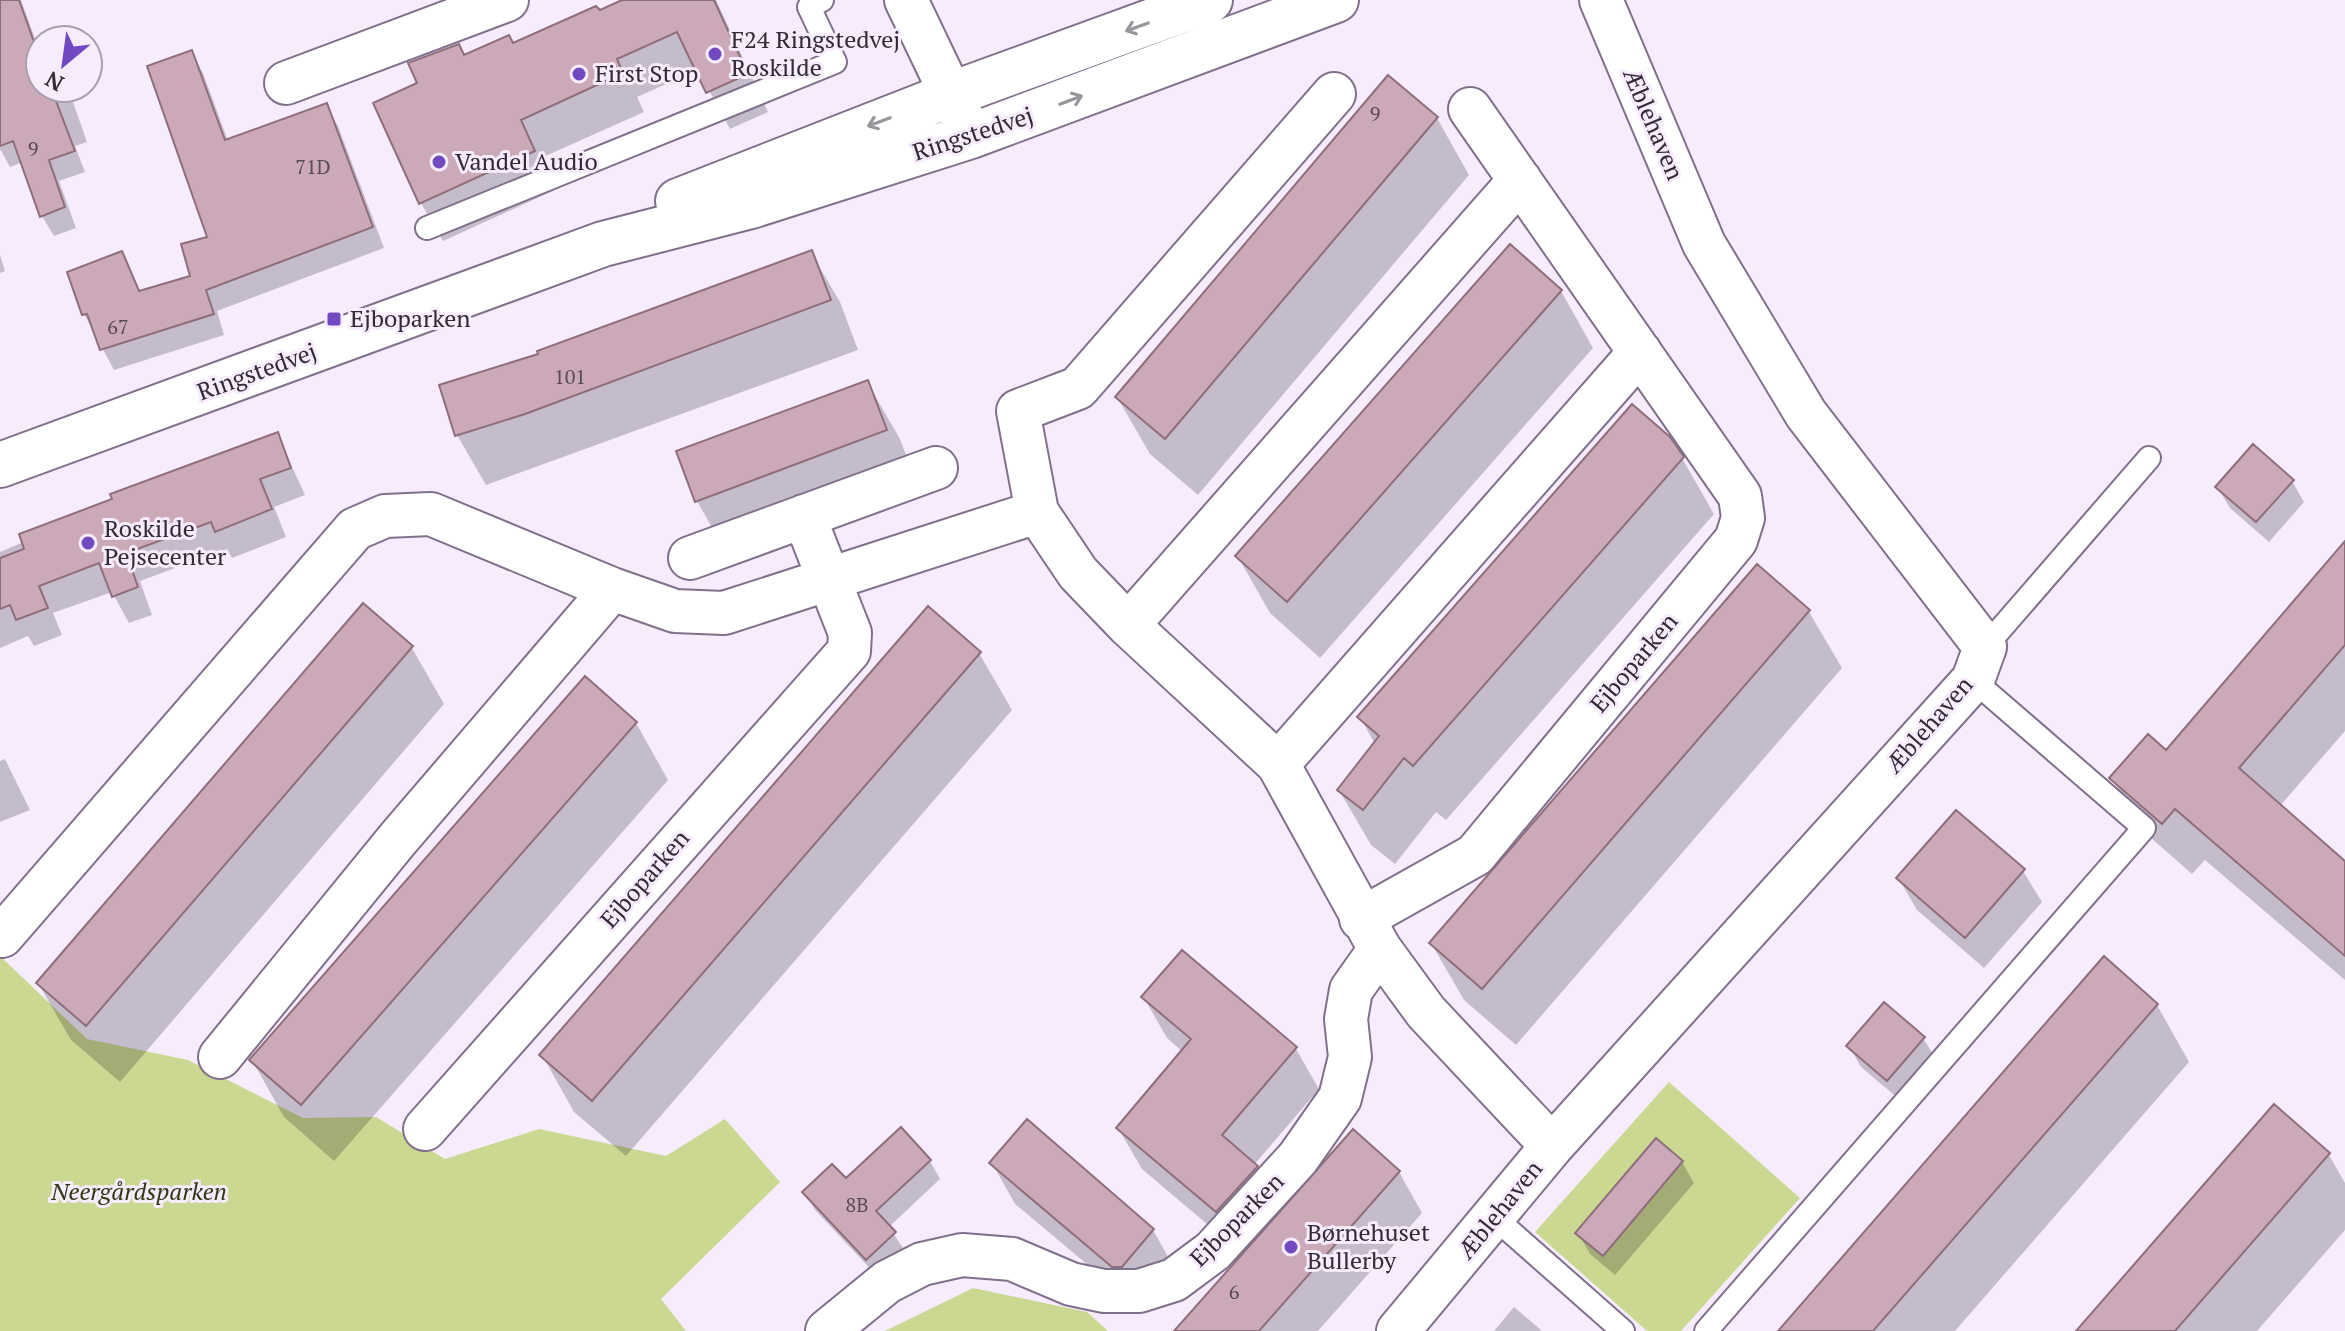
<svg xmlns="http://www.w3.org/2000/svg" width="2345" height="1331" font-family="'PT Serif',serif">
	<rect width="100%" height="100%" fill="#f7ecfe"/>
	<path fill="#cbd891" d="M0 956 87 1039 188 1060 303 1118 376 1117 445 1159 539 1129 666 1156 725 1119 780 1182 661 1299 686 1331H0Z
		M1669 1082 1800 1198 1681 1331H1647L1535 1232Z
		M973 1288 1087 1312 1108 1331H885Z"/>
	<path fill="#0003" d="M0 0H21L40 52V88H68L87 142 75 146 85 172 59 181 76 228 54 236 42 216 23 162 10 167 0 149Z
		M627 0H716L768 112 730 129 698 70 637 97 644 112 541 158 555 190 443 241 421 203 420 84 464 57 513 45Z
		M191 52 203 73 228 141 326 105 338 126 384 248 217 311 224 335 114 370 84 314 121 253 141 293 192 277 209 239Z
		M1437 118 1469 175 1198 495 1150 454 1117 397Z
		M811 253 840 302 858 350 486 485 457 435 540 355Z
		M0 255 5 271 0 273Z
		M1561 291 1593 348 1320 658 1270 613 1238 557Z
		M867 382 900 439 918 487 729 558 697 501Z
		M277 434 305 495 274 507 286 537 232 558 227 549 140 581 152 615 129 623 112 592 53 613 62 635 34 646 28 636 0 648V552Z
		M1682 458 1714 514 1446 820 1436 812 1395 864 1371 845 1339 790 1375 744 1360 717Z
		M2292 481 2304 502 2269 542 2230 508 2218 488Z
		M2345 544V731L2280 806 2345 863V980L2205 860 2192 874 2142 830 2112 778 2166 752Z
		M1757 567 1809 612 1842 668 1516 1045 1464 1000 1431 943Z
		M412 648 444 704 120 1082 71 1040 38 983Z
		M979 653 1012 710 626 1156 574 1112 542 1055Z
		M636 723 668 780 334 1161 284 1117 252 1060Z
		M5 759 30 810 0 822V761Z
		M2023 871 2042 902 1984 968 1917 910 1899 879Z
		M1182 952 1296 1049 1319 1089 1254 1165 1280 1208 1240 1252 1142 1169 1118 1128 1183 1052 1167 1038 1144 998Z
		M2157 1005 2189 1062 1955 1331H1780Z
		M1923 1038 1936 1059 1900 1100 1861 1067 1849 1046Z
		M1656 1141 1682 1162 1694 1183 1615 1275 1590 1254 1578 1233Z
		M2329 1155 2345 1183V1230L2257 1331H2078Z
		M930 1161 940 1179 889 1227 905 1251 878 1277 815 1210 805 1192Z
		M992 1163 1153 1230 1176 1271 1138 1307 1015 1204Z
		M1399 1172 1422 1213 1318 1331H1181Z
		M1514 1307 1540 1329 1541 1331H1494Z"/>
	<path fill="#cca9b8" stroke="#8f6e7c" stroke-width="2" d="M0 0H19L40 59V88H51L75 151 49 160 65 207 40 217 13 141 0 146Z
		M622 0H714L748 74 706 93 677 32 617 59 623 73 521 120 535 151 419 204 373 103 417 83 408 63 459 44 464 55 509 35 513 43 596 6 600 10Z
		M192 50 225 140 327 103 373 227 206 290 214 314 100 350 87 314 82 315 67 272 122 251 139 291 190 276 181 244 207 237 147 66Z
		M1388 75 1438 117 1165 439 1115 397Z
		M1510 244 1562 290 1287 602 1235 556Z
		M812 250 831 300 525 414 455 436 439 385 538 354 537 351Z
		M868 380 887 430 695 502 676 451Z
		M1632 404 1670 437 1684 457 1413 766 1404 758 1363 810 1337 790 1379 736 1357 717Z
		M278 432 291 468 260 479 272 509 215 532 211 522 126 553 138 587 112 597 99 563 39 586 48 608 16 620 10 605 0 609V558L24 549 19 534 112 499 110 494Z
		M2253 444 2294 480 2256 522 2215 487Z
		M2345 541V645L2239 768 2345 861V956L2175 809 2162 824 2109 778 2148 734 2166 750Z
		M1757 564 1810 610 1482 989 1429 943Z
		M363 603 413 646 86 1026 36 983Z
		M928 606 981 652 592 1101 539 1055Z
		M585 676 637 722 301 1105 249 1060Z
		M1956 810 2025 869 1965 938 1896 878Z
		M1182 950 1297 1047 1222 1135 1258 1166 1216 1212 1116 1128 1191 1039 1141 997Z
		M2104 956 2158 1004 1873 1331H1778Z
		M1884 1002 1925 1037 1887 1081 1846 1046Z
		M2274 1104 2330 1153 2175 1331H2076Z
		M1027 1119 1154 1229 1122 1267H1112L989 1163Z
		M901 1127 931 1160 876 1211 896 1232 866 1260 802 1192 832 1164 846 1178Z
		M1353 1129 1400 1171 1259 1331H1174Z
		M1656 1138 1683 1161 1603 1256 1575 1233Z"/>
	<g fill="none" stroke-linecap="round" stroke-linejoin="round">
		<g stroke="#80708b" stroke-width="26">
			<path id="lane" d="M427 228 835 62 809 7 822 0
				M1985 647 2149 458
				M1495 1218 1623 1331
				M1706 1331 2144 828 1973 680"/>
		</g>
		<g stroke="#80708b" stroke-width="46">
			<path id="street" d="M906 0 971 136
				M286 83 507 0
				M1037 512 1018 411 1078 388 1334 94
				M690 558 936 468
				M1128 625 1520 180
				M1278 764 1640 352
				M1361 919 1475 855 1736 540 1743 518 1740 496 1470 109
				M2 936 355 529 385 516 431 514 612 589 675 611 724 613 1037 512 1078 573 1128 625 1278 764 1380 949 1426 1012 1552 1146
				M220 1057 397 840 612 589
				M425 1129 849 651 850 633 804 516
				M827 1331 887 1282 922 1264 962 1255 1012 1259 1071 1284 1104 1291H1139L1174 1280 1213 1251 1298 1158 1340 1098 1350 1057 1346 1019 1351 990 1380 949
				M1398 1331 1552 1146 1973 680 1985 647 1806 414 1704 244 1601 0"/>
		</g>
		<g stroke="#80708b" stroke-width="48">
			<path id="secondary" d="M678 201 952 94 1210 0
				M0 465 603 244 751 206 971 136 1336 0"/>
		</g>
		<use href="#lane" stroke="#fff" stroke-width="22"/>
		<use href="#street" stroke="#fff" stroke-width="42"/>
		<use href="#secondary" stroke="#fff" stroke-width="44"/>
	</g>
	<defs><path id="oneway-shaft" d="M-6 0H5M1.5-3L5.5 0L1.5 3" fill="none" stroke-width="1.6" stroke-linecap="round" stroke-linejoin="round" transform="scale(2)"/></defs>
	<g stroke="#98959b">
		<use href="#oneway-shaft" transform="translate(1137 27) rotate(160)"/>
		<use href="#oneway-shaft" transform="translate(1071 100) rotate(-21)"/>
		<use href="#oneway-shaft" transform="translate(879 122) rotate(159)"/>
	</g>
	<g fill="#714ac2" stroke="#f7ecfe" stroke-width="3">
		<circle cx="715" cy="54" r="8"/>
		<circle cx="579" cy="74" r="8"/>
		<circle cx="439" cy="162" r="8"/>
		<rect x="326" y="311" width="16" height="16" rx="4"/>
		<circle cx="88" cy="543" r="8"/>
		<circle cx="1291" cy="1247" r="8"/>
	</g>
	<g text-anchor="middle" stroke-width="6" stroke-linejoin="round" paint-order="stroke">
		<g font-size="20" fill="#584a57">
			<text x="1375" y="121">9</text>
			<text x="33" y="156">9</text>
			<text x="313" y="174">71D</text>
			<text x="118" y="334">67</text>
			<text x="570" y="384">101</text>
			<text x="857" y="1212">8B</text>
			<text x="1234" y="1299">6</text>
		</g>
		<g font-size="24" fill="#322b37" stroke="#f7ecfe" text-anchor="start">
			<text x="731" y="48">F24 Ringstedvej<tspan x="731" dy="28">Roskilde</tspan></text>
			<text x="595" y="82">First Stop</text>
			<text x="455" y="170">Vandel Audio</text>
			<text x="350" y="327">Ejboparken</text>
			<text x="104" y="537">Roskilde<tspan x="104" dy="28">Pejsecenter</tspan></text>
			<text x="1307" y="1241">Børnehuset<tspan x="1307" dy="28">Bullerby</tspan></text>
		</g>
		<g font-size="24" fill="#322b37" stroke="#f7ecfe">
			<text transform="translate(1653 124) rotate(67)" y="8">Æblehaven</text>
			<text transform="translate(973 134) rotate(-18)" y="8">Ringstedvej</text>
			<text transform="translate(257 372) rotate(-20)" y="8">Ringstedvej</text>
			<text transform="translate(1634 663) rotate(-50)" y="8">Ejboparken</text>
			<text transform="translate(1929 725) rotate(-49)" y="8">Æblehaven</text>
			<text transform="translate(645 879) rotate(-49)" y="8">Ejboparken</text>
			<text transform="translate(1500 1210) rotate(-51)" y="8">Æblehaven</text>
			<text transform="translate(1237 1220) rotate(-45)" y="8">Ejboparken</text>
		</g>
		<g font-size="24" font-style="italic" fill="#333813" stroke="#f7ecfe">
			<text x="139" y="1200">Neergårdsparken</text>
		</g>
	</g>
	<g transform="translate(64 64) rotate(209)"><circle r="38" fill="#f7ecfe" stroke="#a89fae" stroke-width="2"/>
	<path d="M0-6L14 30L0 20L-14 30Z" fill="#714ac2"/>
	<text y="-12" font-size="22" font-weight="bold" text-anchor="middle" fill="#322b37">N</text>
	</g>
</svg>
